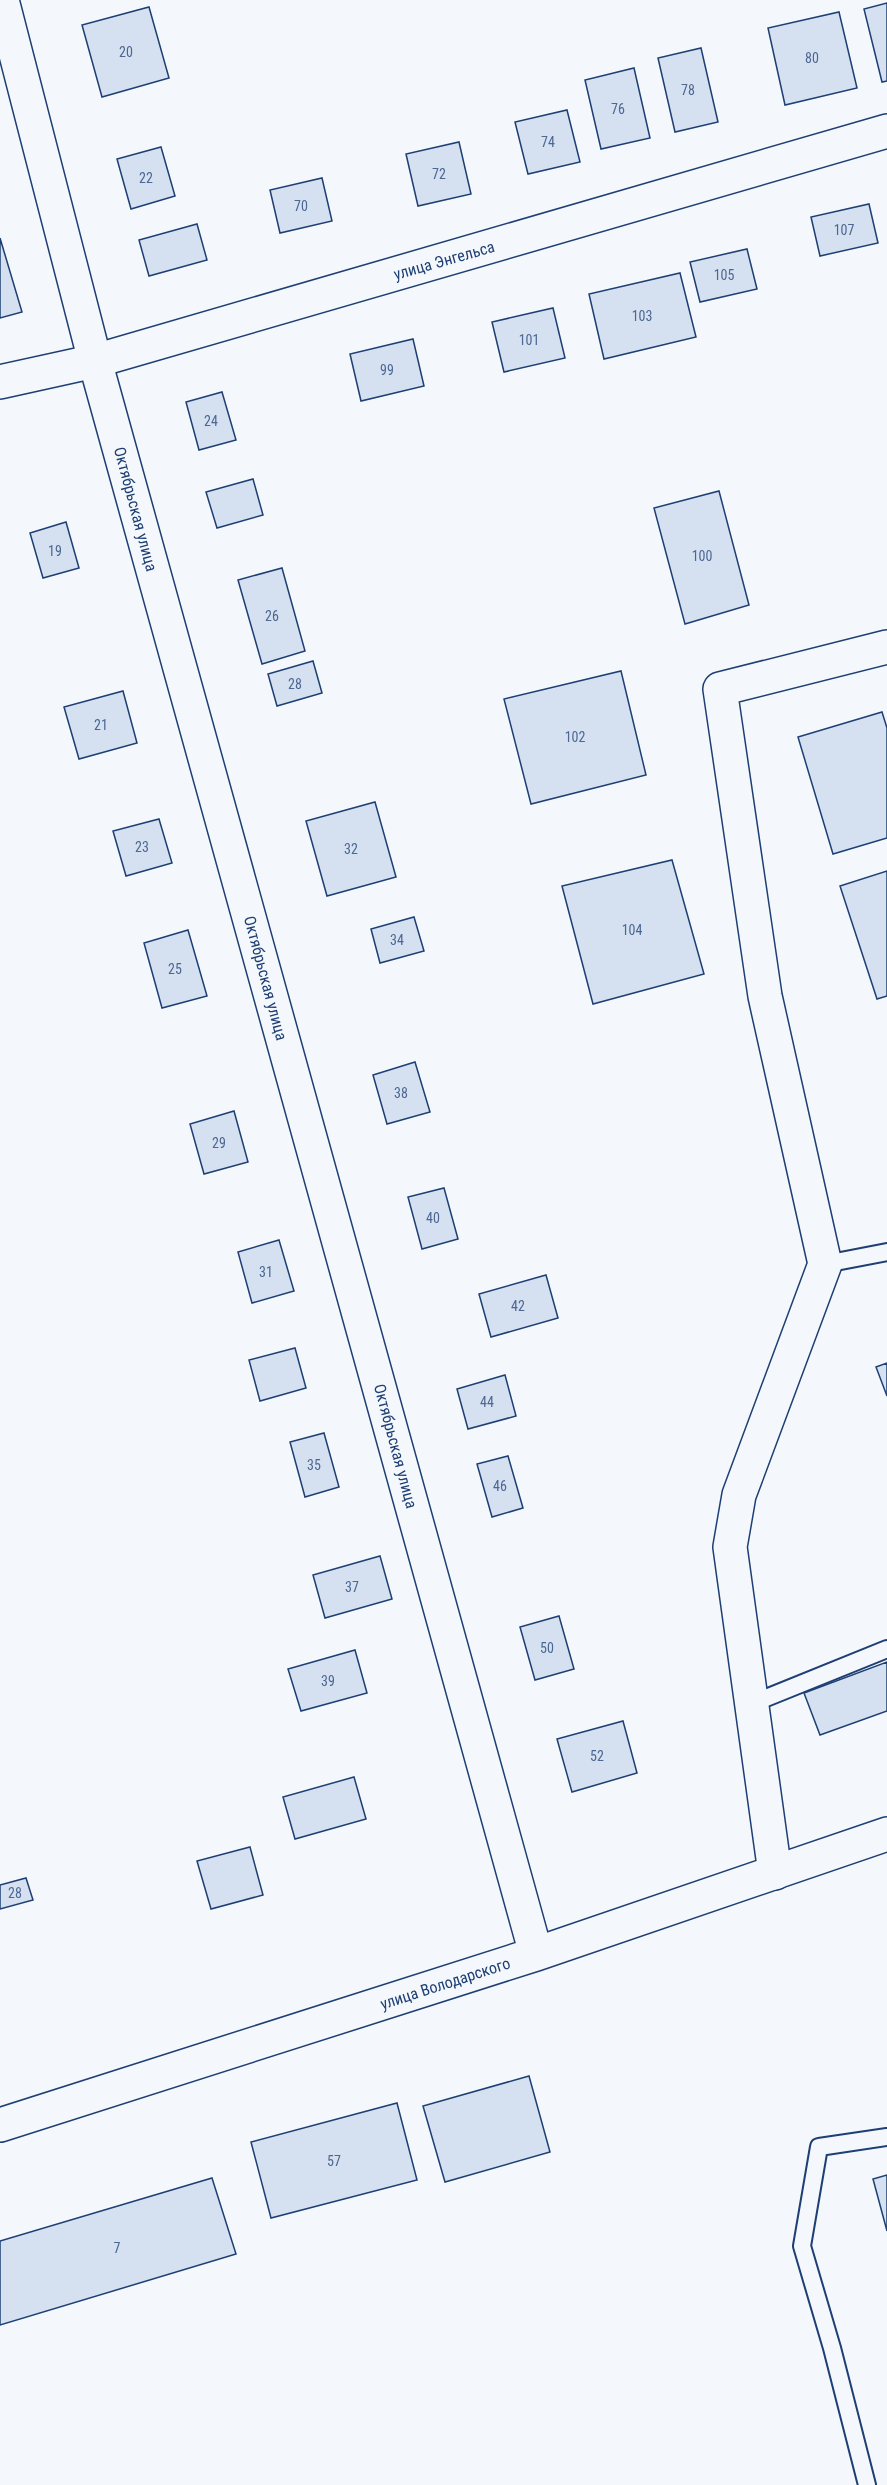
<svg xmlns="http://www.w3.org/2000/svg" width="887" height="2485" font-family="'Roboto Condensed',sans-serif">
	<rect width="100%" height="100%" fill="#f4f7fb"/>
	<path fill="#d5e0f0" stroke="#1d3f73" stroke-width="1.5" d="M887 3V81L882 82 864 9Z
		M149 7 169 78 102 97 82 25Z
		M839 12 857 88 785 105 768 28Z
		M701 48 718 122 675 132 658 58Z
		M634 68 650 138 601 149 585 80Z
		M567 110 580 162 528 174 515 122Z
		M459 142 471 194 418 206 406 154Z
		M161 147 175 196 131 209 117 159Z
		M322 178 332 221 280 233 270 190Z
		M869 204 878 243 820 256 811 217Z
		M197 224 207 260 149 276 139 240Z
		M0 238 22 312 0 318Z
		M747 249 757 289 700 302 690 262Z
		M680 273 696 337 604 359 589 294Z
		M553 308 565 358 504 372 492 322Z
		M413 339 424 386 361 401 350 354Z
		M222 392 236 440 199 450 186 402Z
		M253 479 263 515 217 528 206 492Z
		M719 491 749 605 685 624 654 508Z
		M66 522 79 568 43 578 30 533Z
		M282 568 305 651 262 664 238 580Z
		M313 661 322 693 277 706 268 674Z
		M621 671 646 775 531 804 504 699Z
		M123 691 137 743 79 759 64 707Z
		M882 712 887 728V838L833 854 798 737Z
		M375 802 396 877 327 896 306 821Z
		M159 819 172 863 126 876 113 831Z
		M672 860 704 974 593 1004 562 886Z
		M887 871V996L877 999 840 886Z
		M414 917 424 951 380 963 371 929Z
		M188 930 207 996 162 1008 144 943Z
		M415 1062 430 1112 387 1124 373 1075Z
		M234 1111 248 1162 204 1174 190 1124Z
		M444 1188 458 1239 422 1249 408 1197Z
		M279 1240 294 1291 252 1303 238 1252Z
		M546 1275 558 1318 491 1337 479 1294Z
		M295 1348 306 1388 260 1401 249 1360Z
		M887 1363V1396L876 1367Z
		M505 1375 516 1416 468 1429 457 1389Z
		M324 1433 339 1487 305 1497 290 1442Z
		M508 1456 523 1508 492 1517 477 1464Z
		M380 1556 392 1599 325 1618 313 1575Z
		M559 1616 574 1669 535 1680 520 1627Z
		M355 1650 367 1693 301 1711 288 1669Z
		M887 1662V1711L820 1735 804 1693Z
		M623 1721 637 1773 572 1792 557 1739Z
		M354 1777 366 1819 295 1839 283 1797Z
		M250 1847 263 1895 211 1909 197 1861Z
		M26 1878 33 1900 0 1909V1885Z
		M529 2076 550 2152 445 2182 423 2106Z
		M397 2103 417 2180 271 2218 251 2142Z
		M887 2175V2231L873 2179Z
		M212 2178 236 2254 0 2325V2241Z"/>
	<g fill="none" stroke-linecap="round" stroke-linejoin="round">
		<g stroke="#1d3f73" stroke-width="20">
			<path id="lane" d="M825 1264 887 1252
				M751 1704 887 1649
				M867 2485 832 2348 802 2246 819 2147 887 2137"/>
		</g>
		<g stroke="#1d3f73" stroke-width="36">
			<path id="street" d="M0 382 95 361 887 131
				M775 1873 730 1547 739 1495 825 1264 765 996 720 689 887 647"/>
		</g>
		<g stroke="#1d3f73" stroke-width="36">
			<path id="secondary" d="M2 0 95 361 536 1954
				M0 2125 536 1954 887 1834"/>
		</g>
		<use href="#lane" stroke="#f4f7fb" stroke-width="16"/>
		<use href="#street" stroke="#f4f7fb" stroke-width="33"/>
		<use href="#secondary" stroke="#f4f7fb" stroke-width="33"/>
	</g>
	<g text-anchor="middle" stroke-width="4.5" stroke-linejoin="round" paint-order="stroke">
		<g font-size="14" fill="#4b6792">
			<text x="126" y="57">20</text>
			<text x="812" y="63">80</text>
			<text x="688" y="95">78</text>
			<text x="618" y="114">76</text>
			<text x="548" y="147">74</text>
			<text x="439" y="179">72</text>
			<text x="146" y="183">22</text>
			<text x="301" y="211">70</text>
			<text x="844" y="235">107</text>
			<text x="724" y="280">105</text>
			<text x="642" y="321">103</text>
			<text x="529" y="345">101</text>
			<text x="387" y="375">99</text>
			<text x="211" y="426">24</text>
			<text x="55" y="556">19</text>
			<text x="702" y="561">100</text>
			<text x="272" y="621">26</text>
			<text x="295" y="689">28</text>
			<text x="101" y="730">21</text>
			<text x="575" y="742">102</text>
			<text x="142" y="852">23</text>
			<text x="351" y="854">32</text>
			<text x="632" y="935">104</text>
			<text x="397" y="945">34</text>
			<text x="175" y="974">25</text>
			<text x="401" y="1098">38</text>
			<text x="219" y="1148">29</text>
			<text x="433" y="1223">40</text>
			<text x="266" y="1277">31</text>
			<text x="518" y="1311">42</text>
			<text x="487" y="1407">44</text>
			<text x="314" y="1470">35</text>
			<text x="500" y="1491">46</text>
			<text x="352" y="1592">37</text>
			<text x="547" y="1653">50</text>
			<text x="328" y="1686">39</text>
			<text x="597" y="1761">52</text>
			<text x="15" y="1898">28</text>
			<text x="334" y="2166">57</text>
			<text x="117" y="2253">7</text>
		</g>
		<g font-size="16" fill="#1d3f73" stroke="#f4f7fb">
			<text transform="translate(444 260) rotate(-16)" y="6">улица Энгельса</text>
			<text transform="translate(136 509) rotate(75)" y="6">Октябрьская улица</text>
			<text transform="translate(266 978) rotate(75)" y="6">Октябрьская улица</text>
			<text transform="translate(396 1446) rotate(75)" y="6">Октябрьская улица</text>
			<text transform="translate(445 1983) rotate(-18)" y="6">улица Володарского</text>
		</g>
	</g>
</svg>
